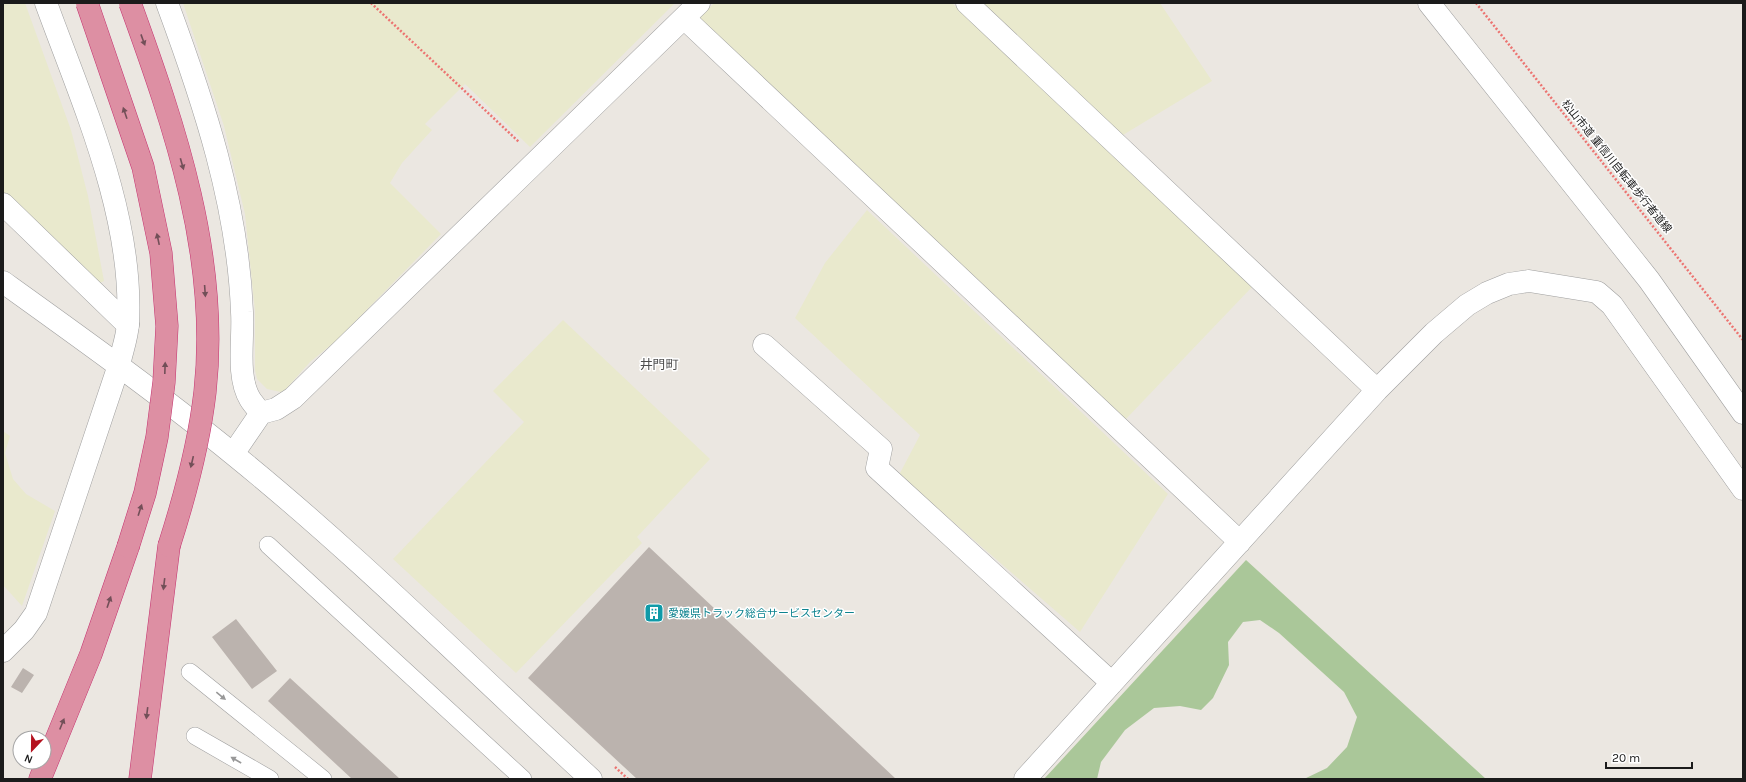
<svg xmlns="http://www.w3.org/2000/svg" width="1746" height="782" font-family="Karla,'Noto Sans JP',sans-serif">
	<rect width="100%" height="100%" fill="#ebe7e1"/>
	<path fill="#e9e9cd" d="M3 3H25L71 130 88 196 104 281 98 284 3 192Z
		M183 3H675L530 147 465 84 425 124 432 130 402 163 390 183 441 234 337 340 310 362 285 390 281 392 267 389 257 379 255 370V311L245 214 224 126Z
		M714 3H952L1252 287 1125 420 699 18Z
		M976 3H1160L1212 81 1118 138Z
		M867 210 1168 494 1080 632 899 475 920 435 795 318 825 263Z
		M563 320 710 459 637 537 642 543 516 673 393 559 524 422 493 391Z
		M3 431 10 436 5 453 13 479 26 494 55 511 22 606 3 585Z"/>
	<path fill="#aac799" d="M1246 560 1486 779H1304L1327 768 1347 747 1357 717 1344 692 1279 633 1260 620 1243 622 1228 642 1229 665 1213 698 1201 710 1180 706 1154 708 1125 730 1101 762 1097 779H1044Z"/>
	<path fill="#bbb3ae" d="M649 547 896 779H637L528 678Z
		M236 619 277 671 252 689 212 637Z
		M23 668 34 675 22 693 11 687Z
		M290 678 400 779H352L268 701Z"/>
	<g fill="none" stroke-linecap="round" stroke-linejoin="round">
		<g stroke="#9f9f9f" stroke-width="18">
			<path id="service" d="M268 545 523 779
				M190 672 323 779
				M195 736 270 779"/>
		</g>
		<g stroke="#9f9f9f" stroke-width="23">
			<path id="minor" d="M167 3C204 103 238 205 242 312 244 337 236 376 250 399 253 404 257 408 261 413
				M967 3 1377 390
				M1429 3 1649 280 1743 413
				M684 18 1240 542
				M3 204 128 325
				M3 282C81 338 158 393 233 454 358 555 472 670 591 779
				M764 345 881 449 877 468 1112 683
				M233 454 261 413 276 409 293 398 699 3
				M3 651 24 630 36 613 119 365
				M1025 779 1377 390 1434 333 1467 305 1487 293 1509 284 1529 281 1597 292 1612 305 1743 489"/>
		</g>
		<g stroke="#9f9f9f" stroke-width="23">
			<path id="tertiary" d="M46 3C82 102 134 216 128 324 127 338 122 351 119 365"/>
		</g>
		<g stroke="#c53370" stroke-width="23">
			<path id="motorway" d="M40 779 91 654 128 547
				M140 779 169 546"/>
		</g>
		<path stroke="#ec7471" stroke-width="2.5" stroke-dasharray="2 2" stroke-linecap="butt" d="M371 3 519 142
			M1476 3 1743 340
			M615 767 628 779"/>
		<use href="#service" stroke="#fff" stroke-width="17"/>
		<use href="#minor" stroke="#fff" stroke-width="22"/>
		<use href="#tertiary" stroke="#fff" stroke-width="22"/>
		<use href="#motorway" stroke="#dd8fa3" stroke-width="22"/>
		<g stroke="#c53370" stroke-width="23" stroke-linecap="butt">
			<path id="motorway-bridge" d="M87 3 143 167 161 253 167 326 164 382 157 437 145 493 128 547
				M130 3C175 127 220 258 205 392 199 444 185 496 169 546"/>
		</g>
		<use href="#motorway-bridge" stroke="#dd8fa3" stroke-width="22"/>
	</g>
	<defs><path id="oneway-solid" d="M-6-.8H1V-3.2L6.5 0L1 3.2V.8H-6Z"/></defs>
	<g fill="#724f58">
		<use href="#oneway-solid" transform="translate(143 40) rotate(70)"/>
		<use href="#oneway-solid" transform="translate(125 113) rotate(-109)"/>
		<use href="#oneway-solid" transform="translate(182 164) rotate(74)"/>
		<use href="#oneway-solid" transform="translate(158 239) rotate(-102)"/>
		<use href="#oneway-solid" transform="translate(205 291) rotate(86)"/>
		<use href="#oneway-solid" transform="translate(165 368) rotate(-88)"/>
		<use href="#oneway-solid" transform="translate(192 462) rotate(103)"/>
		<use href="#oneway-solid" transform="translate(140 510) rotate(-72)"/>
		<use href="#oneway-solid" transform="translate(164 584) rotate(97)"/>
		<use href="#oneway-solid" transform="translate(109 602) rotate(-71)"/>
		<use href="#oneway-solid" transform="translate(147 713) rotate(97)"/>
		<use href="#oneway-solid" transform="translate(62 724) rotate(-68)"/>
	</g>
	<g fill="#989898">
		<use href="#oneway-solid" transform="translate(221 696) rotate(39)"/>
		<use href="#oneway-solid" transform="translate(236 760) rotate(-150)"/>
	</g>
	<defs>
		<g id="building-square" transform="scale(1)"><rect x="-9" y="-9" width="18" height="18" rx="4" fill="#0f9aa8" stroke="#fff"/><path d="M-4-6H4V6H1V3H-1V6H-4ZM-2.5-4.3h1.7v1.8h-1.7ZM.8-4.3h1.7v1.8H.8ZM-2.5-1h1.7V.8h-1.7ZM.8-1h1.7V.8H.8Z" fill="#fff"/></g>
	</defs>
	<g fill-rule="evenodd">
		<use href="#building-square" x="654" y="613"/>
	</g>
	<g text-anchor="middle" stroke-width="3" stroke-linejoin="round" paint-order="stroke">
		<g font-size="11" fill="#1b1b1b" stroke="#fff">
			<text transform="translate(1617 166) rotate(51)" y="4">松山市道 重信川自転車歩行者道線</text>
		</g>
		<g font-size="11" fill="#0d838f" stroke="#fff" text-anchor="start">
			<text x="668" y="617">愛媛県トラック総合サービスセンター</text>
		</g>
		<g font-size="13" fill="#4e4e4e" stroke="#fff">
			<text x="659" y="369">井門町</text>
		</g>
	</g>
	<rect width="1746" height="782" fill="none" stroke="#1b1b1b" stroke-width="8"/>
	<g transform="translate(32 750) rotate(202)"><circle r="19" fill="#ffffff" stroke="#a4a4a4"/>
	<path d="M0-3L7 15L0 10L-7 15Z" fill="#b4121f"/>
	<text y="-6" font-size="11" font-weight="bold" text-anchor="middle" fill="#1b1b1b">N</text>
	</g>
	<path d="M1606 762v6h86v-6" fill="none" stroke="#1b1b1b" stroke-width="2"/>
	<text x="1612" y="762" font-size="12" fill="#1b1b1b" stroke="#ffffff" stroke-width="3" paint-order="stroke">20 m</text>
</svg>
